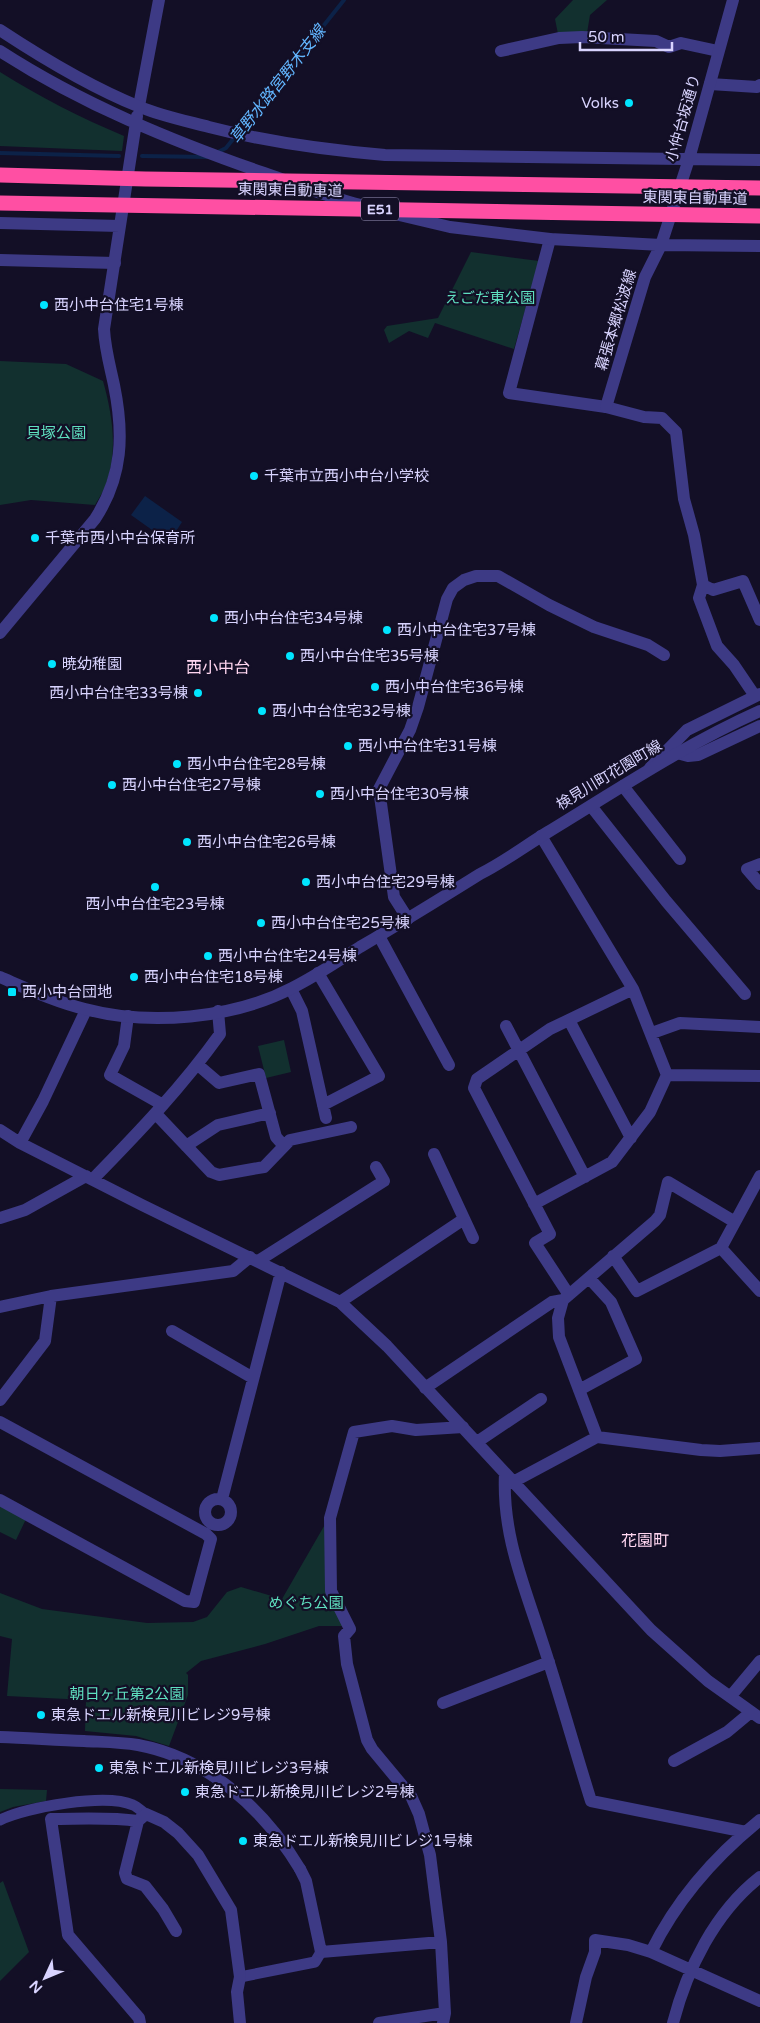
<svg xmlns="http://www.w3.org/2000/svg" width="760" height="2023" font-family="'Varela Round','Noto Sans JP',sans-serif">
	<rect width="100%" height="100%" fill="#130f26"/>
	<path fill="#12302f" d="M573 0H607L590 15 587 33 558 34 555 19Z
		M0 72C40 97 81 118 124 136L122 151 0 146Z
		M471 252 539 261 514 349 435 323 428 338 409 331 389 343 384 330 387 326 438 318Z
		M0 361 66 364 103 381C112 413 118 449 107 481 105 489 99 498 95 505L31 500 0 505Z
		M284 1040 291 1072 266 1078 258 1046Z
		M0 1506 26 1519 16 1540 0 1532Z
		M327 1521 328 1594 344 1626H319L265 1644 201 1661 186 1673 188 1675V1695L169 1746 136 1736 85 1731 86 1700 7 1696 12 1639 0 1636V1593L42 1609 147 1623 193 1622 207 1617 227 1592 241 1587 282 1599Z
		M0 1789 47 1790 46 1801 13 1807 0 1812Z
		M3 1881 29 1952 0 1981V1883Z"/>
	<path fill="#0c2248" d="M145 496 182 522 169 542 131 515Z"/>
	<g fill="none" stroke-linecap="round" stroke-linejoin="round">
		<path stroke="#0c2248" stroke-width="4" d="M218 152 226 148 344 0
			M0 153 119 156
			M142 156 207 157"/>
		<path stroke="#3d3a85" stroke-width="11" d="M0 1820C27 1807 106 1793 133 1805 138 1807 142 1812 146 1814
			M240 1977 315 1962 321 1952"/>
		<path stroke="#3d3a85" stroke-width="12" d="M501 51 559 38 582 37 656 41 669 47 681 43 718 51
			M710 84 757 87 760 85
			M139 106 159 0
			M550 239 509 393 606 407 644 417 662 418 676 432 684 499 694 535 703 585 713 590 743 581 760 620
			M0 260 115 263
			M703 585 699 598 717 646 734 665 755 696
			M677 753 688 756 698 755 760 726
			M650 768 687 730 760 694
			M623 786 680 859
			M591 806 666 901 745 994
			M760 864 747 869 760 884
			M408 919 394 897 379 789 410 730 418 707 447 599 453 588 464 580 476 576H498L549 605 594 627 648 645 664 655
			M379 936 449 1065
			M318 973 379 1076 323 1105
			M291 989 302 1011 326 1118
			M128 1016 124 1046 110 1075 163 1105
			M569 1020 631 1138
			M506 1026 585 1177
			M652 1033 680 1023 760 1027
			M198 1065 219 1083 259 1074 276 1137 284 1146
			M667 1075 760 1076
			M156 1114 211 1172 219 1175 264 1167 290 1140 351 1127
			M0 1130 20 1143 142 1205 340 1302 387 1346 651 1630 708 1681 760 1718
			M20 1143 43 1101 86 1010
			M186 1146 218 1125 270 1113
			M434 1154 473 1238
			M93 1179C138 1133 182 1087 220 1034L218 1011
			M534 1204 612 1162 650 1112 667 1075 633 989 541 836
			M0 1218 25 1210 86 1176
			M721 1248 760 1291
			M613 1256 637 1291 721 1248 760 1176
			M258 1261 384 1181 376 1167
			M569 1295 535 1243 550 1234 474 1088 477 1079 550 1029 633 989
			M51 1296 233 1271 250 1257
			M340 1302 464 1219
			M0 1307 51 1296 45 1341 0 1400
			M172 1331 253 1378
			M425 1388 552 1302 563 1300
			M579 1390 636 1359 611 1302 589 1278
			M0 1422 206 1534 211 1539 194 1602 185 1601 0 1500
			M597 1437 559 1337 558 1318 563 1300 655 1221 660 1215 668 1182 735 1222
			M477 1442 541 1399
			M505 1473C502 1534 523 1582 541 1638 559 1692 574 1747 591 1801L746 1832
			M513 1482 597 1437 701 1450 720 1451 760 1448
			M222 1499 281 1272
			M205 1512a13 13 0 1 1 26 0a13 13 0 1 1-26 0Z
			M730 1697 760 1661
			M443 1703 549 1662
			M674 1761 727 1732 751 1712
			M138 1821 125 1873 127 1879 145 1886 163 1909 176 1931
			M300 1869 306 1881 321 1952 441 1942
			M651 1952C677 1899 714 1857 760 1820
			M140 2023 139 2018 68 1935 51 1819C80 1819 108 1817 138 1821L146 1814 164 1822 178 1833 198 1855 231 1910 240 1977 237 1992 240 2023
			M379 2023 445 2013
			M443 2023 445 2013 441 1942 430 1855 419 1814 411 1796 372 1749 367 1740 347 1664 344 1636 350 1629 331 1591 330 1518 354 1432 392 1426 416 1430 463 1427
			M576 2023 586 1977 595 1952V1940L628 1945 651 1952 760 2001
			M673 2023C687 1969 715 1912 760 1877"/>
		<path stroke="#3d3a85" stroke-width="12" d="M0 30C44 59 90 87 140 107 162 116 186 121 209 127 267 142 325 150 385 155L760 160
			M0 51C82 104 172 141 264 173 296 184 328 197 361 205
			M395 214 450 227 550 239 661 245 760 246
			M0 223 120 226
			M606 407 645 277 661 245 689 159 733 0
			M0 633 95 519C123 476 124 434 114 385 110 366 105 349 104 329L137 116
			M0 977C28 989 56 1002 85 1009 149 1026 233 1019 292 988 316 976 338 961 360 947 401 923 440 899 480 874 504 862 525 846 548 832 617 790 686 744 760 711
			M0 1737C28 1738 56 1740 84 1741 102 1742 120 1742 138 1745 208 1758 264 1809 300 1869"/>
		<path stroke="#ff4fa3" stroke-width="15" d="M0 175 145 179 760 188
			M0 203 760 216"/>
	</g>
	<g fill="#00e5ff" stroke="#130f26" stroke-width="2">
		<circle cx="629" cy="103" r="5"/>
		<circle cx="44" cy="305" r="5"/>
		<circle cx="254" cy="476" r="5"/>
		<circle cx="35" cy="538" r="5"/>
		<circle cx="214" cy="618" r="5"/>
		<circle cx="387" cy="630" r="5"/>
		<circle cx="290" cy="656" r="5"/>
		<circle cx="52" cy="664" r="5"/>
		<circle cx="375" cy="687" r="5"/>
		<circle cx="198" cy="693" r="5"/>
		<circle cx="262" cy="711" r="5"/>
		<circle cx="348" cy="746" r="5"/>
		<circle cx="177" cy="764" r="5"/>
		<circle cx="112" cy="785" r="5"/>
		<circle cx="320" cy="794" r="5"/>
		<circle cx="187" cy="842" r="5"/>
		<circle cx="306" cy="882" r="5"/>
		<circle cx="155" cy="887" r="5"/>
		<circle cx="261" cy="923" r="5"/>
		<circle cx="208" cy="956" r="5"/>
		<circle cx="134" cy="977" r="5"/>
		<rect x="7" y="987" width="10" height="10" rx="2.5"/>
		<circle cx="41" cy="1715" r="5"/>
		<circle cx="99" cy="1768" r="5"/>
		<circle cx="185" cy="1792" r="5"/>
		<circle cx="243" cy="1841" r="5"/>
	</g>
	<g text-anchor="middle" stroke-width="4.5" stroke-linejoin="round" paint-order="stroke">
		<rect fill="#130f26" stroke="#9e99be" stroke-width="1" x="361" y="197.5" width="38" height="23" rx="4"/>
		<g font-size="14" font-weight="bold" fill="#d9d4ff">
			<text x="380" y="214">E51</text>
		</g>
		<g font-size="15" fill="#d9d4ff" stroke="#130f26" text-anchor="start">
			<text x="619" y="108" text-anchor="end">Volks</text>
			<text x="54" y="310">西小中台住宅1号棟</text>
			<text x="264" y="481">千葉市立西小中台小学校</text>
			<text x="45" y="543">千葉市西小中台保育所</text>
			<text x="224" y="623">西小中台住宅34号棟</text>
			<text x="397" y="635">西小中台住宅37号棟</text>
			<text x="300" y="661">西小中台住宅35号棟</text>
			<text x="62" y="669">暁幼稚園</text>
			<text x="385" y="692">西小中台住宅36号棟</text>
			<text x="188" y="698" text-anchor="end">西小中台住宅33号棟</text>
			<text x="272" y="716">西小中台住宅32号棟</text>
			<text x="358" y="751">西小中台住宅31号棟</text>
			<text x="187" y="769">西小中台住宅28号棟</text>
			<text x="122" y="790">西小中台住宅27号棟</text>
			<text x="330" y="799">西小中台住宅30号棟</text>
			<text x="197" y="847">西小中台住宅26号棟</text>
			<text x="316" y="887">西小中台住宅29号棟</text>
			<text x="155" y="909" text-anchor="middle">西小中台住宅23号棟</text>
			<text x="271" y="928">西小中台住宅25号棟</text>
			<text x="218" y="961">西小中台住宅24号棟</text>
			<text x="144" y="982">西小中台住宅18号棟</text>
			<text x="22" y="997">西小中台団地</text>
			<text x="51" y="1720">東急ドエル新検見川ビレジ9号棟</text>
			<text x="109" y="1773">東急ドエル新検見川ビレジ3号棟</text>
			<text x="195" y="1797">東急ドエル新検見川ビレジ2号棟</text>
			<text x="253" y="1846">東急ドエル新検見川ビレジ1号棟</text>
		</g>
		<g font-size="15" fill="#d9d4ff" stroke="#130f26">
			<text transform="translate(683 118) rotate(-74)" y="5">小仲台坂通り</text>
			<text transform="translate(290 190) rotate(1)" y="5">東関東自動車道</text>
			<text transform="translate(695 198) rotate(1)" y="5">東関東自動車道</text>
			<text transform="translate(616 320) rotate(-73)" y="5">幕張本郷松波線</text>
			<text transform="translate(609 775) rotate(-31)" y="5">検見川町花園町線</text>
		</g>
		<g font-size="15" fill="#5fe0c0" stroke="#130f26">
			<text x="490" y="303">えごだ東公園</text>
			<text x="56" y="438">貝塚公園</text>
			<text x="306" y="1608">めぐち公園</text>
			<text x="127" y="1699">朝日ヶ丘第2公園</text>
		</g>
		<g font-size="16" font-style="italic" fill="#62b6ff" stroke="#130f26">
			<text transform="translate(277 84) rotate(-52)" y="6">草野水路宮野木支線</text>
		</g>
		<g font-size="16" fill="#ffd6f0" stroke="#130f26">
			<text x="218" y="673">西小中台</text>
			<text x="645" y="1546">花園町</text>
		</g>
	</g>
	<g transform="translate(45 1978) rotate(226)" stroke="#130f26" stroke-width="4" paint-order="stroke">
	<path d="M0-4L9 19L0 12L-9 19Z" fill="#d9d4ff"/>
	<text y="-8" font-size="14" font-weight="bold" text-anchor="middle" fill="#d9d4ff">N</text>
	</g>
	<path d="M580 42v8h92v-8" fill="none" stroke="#d9d4ff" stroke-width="2.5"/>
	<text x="588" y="42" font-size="15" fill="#d9d4ff" stroke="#130f26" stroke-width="4" paint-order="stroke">50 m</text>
</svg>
